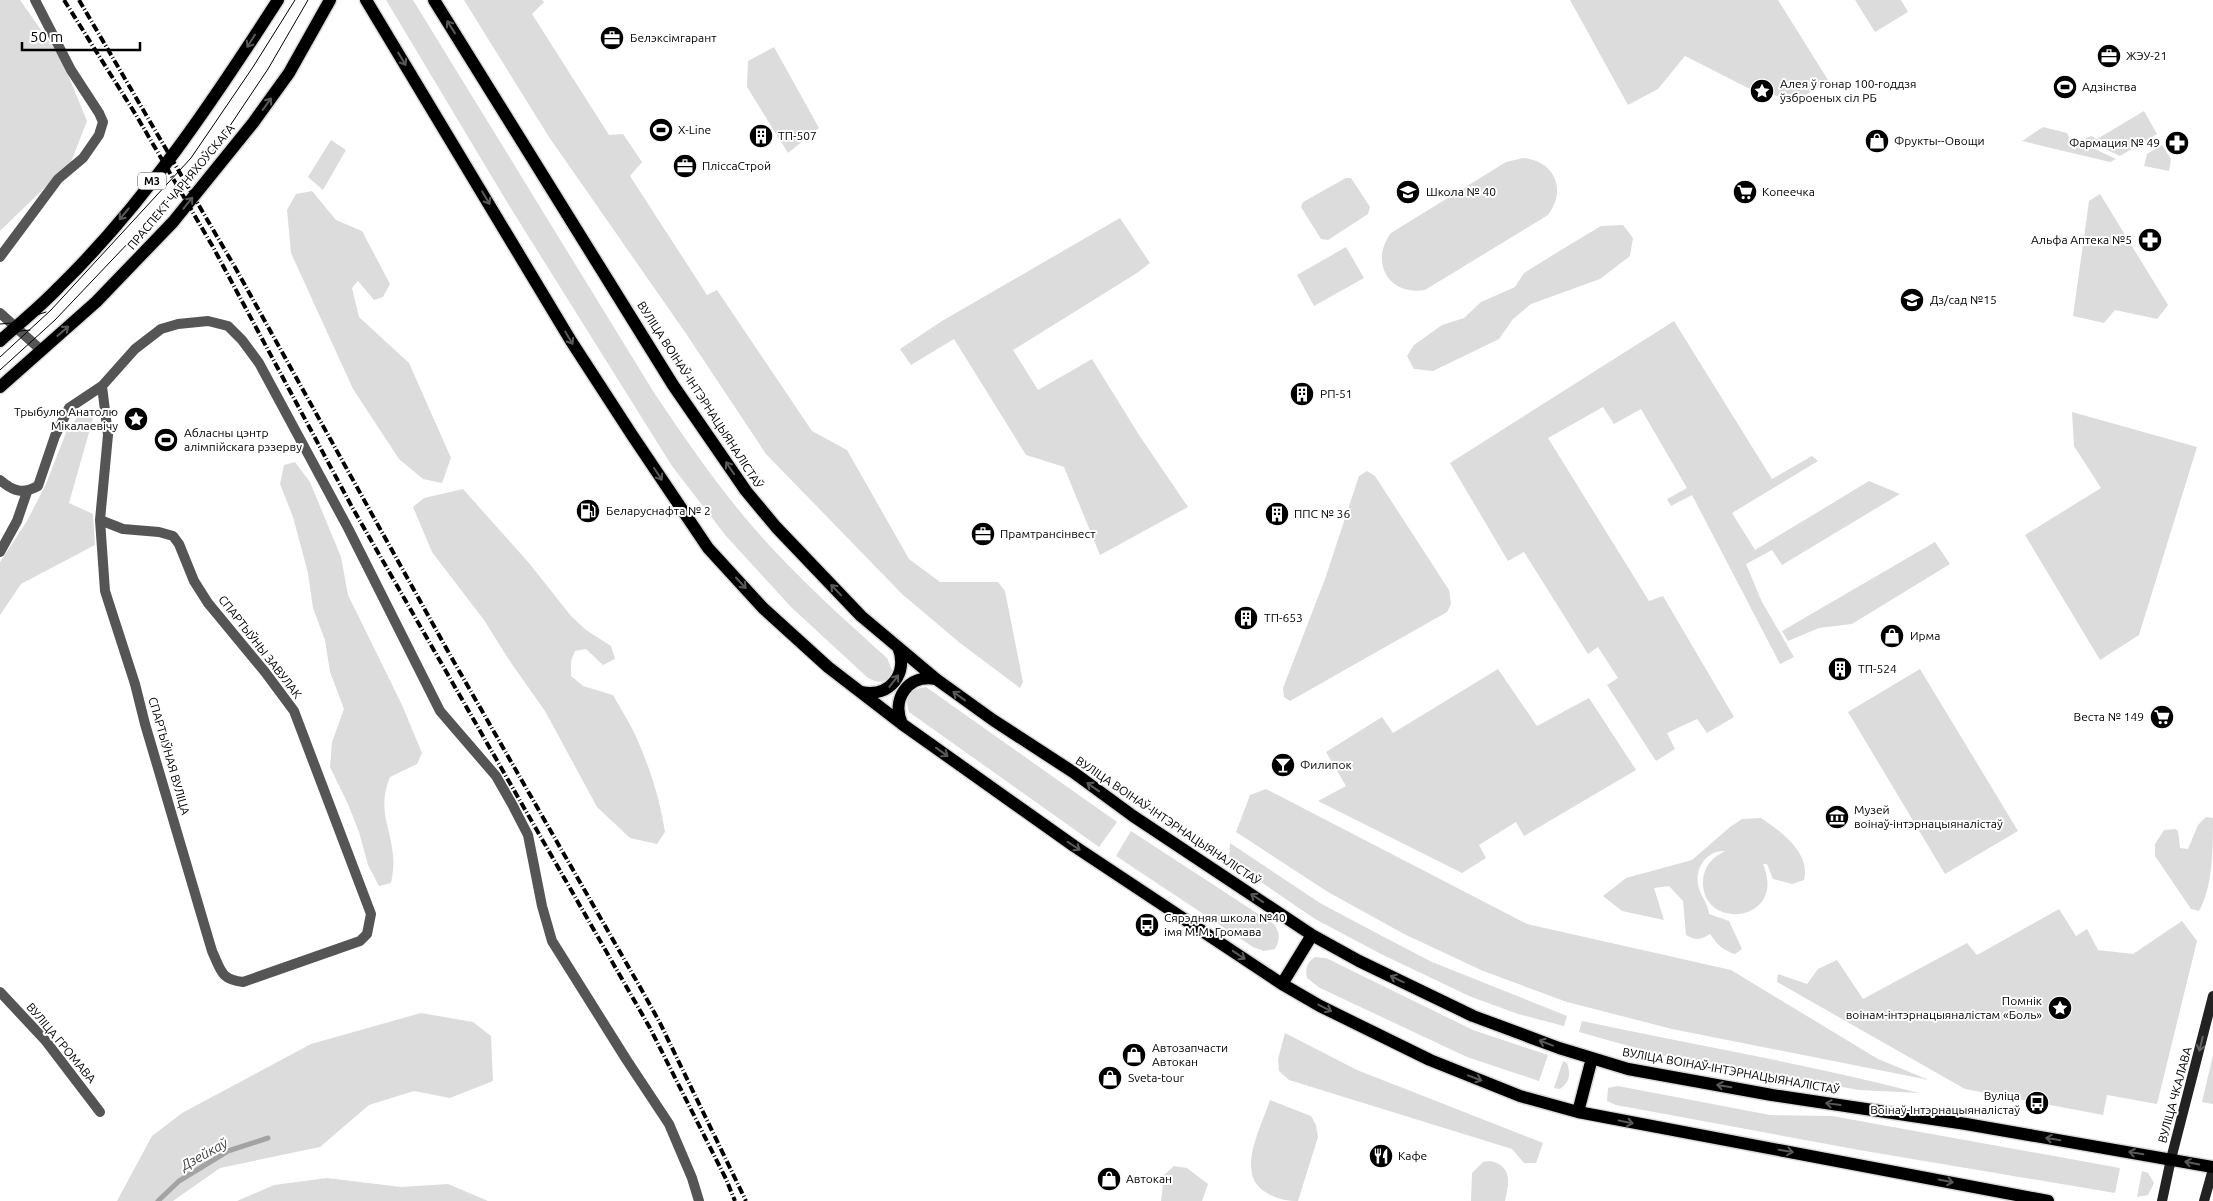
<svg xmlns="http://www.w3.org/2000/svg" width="2213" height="1201" font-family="Ubuntu,sans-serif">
	<rect width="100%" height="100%" fill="#fff"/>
	<path fill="#dcdcdc" d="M0 0H20L62 60 87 121 71 162 0 231Z
		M386 0H413L653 391C681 433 710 475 742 514 785 566 837 613 887 658L892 670C887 684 880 684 868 678L791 607 726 536 672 466 510 207Z
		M464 0H542L544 2 532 14 609 135 623 134 642 162 630 176 707 295 717 290 812 431 847 450 909 559 940 582H998L1005 591 1023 682 1020 688 960 643 902 594 766 454 687 335 549 137Z
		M1570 0H1778L1828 80 1797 101 1750 89 1685 56 1658 89 1628 105Z
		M1855 0H1901L1908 12 1875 32Z
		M774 47 819 128 788 153 747 87 748 61Z
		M2144 111 2157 134 2120 156 2084 139 2091 136 2097 139Z
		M2043 127 2067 133 2073 145 2080 142 2116 159 2110 162 2022 141Z
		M331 140 346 150 323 190 308 177Z
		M2162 145 2171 159 2169 171 2144 166 2147 154Z
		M1523 158C1555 161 1567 190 1548 215L1425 290C1389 296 1369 262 1391 233L1506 162Z
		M1346 178H1351L1370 207 1368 214 1328 240 1321 239 1301 207 1303 202Z
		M312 191 336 220 362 231 390 284 383 297 374 300 358 281 352 288 359 317 409 363 451 458 442 483 423 479 399 459 353 389 291 253 287 210 296 194Z
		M2100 194 2168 305 2157 319 2115 310 2104 323 2073 316 2089 201Z
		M1120 218 1150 263 1137 273 1013 350 1038 390 1092 359 1139 435 1188 507 1100 555 1064 467 1026 455 954 339 911 365 900 349 942 321Z
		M1623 225 1633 238 1630 256 1600 279 1531 304 1513 319 1499 339 1462 357 1433 371 1414 369 1407 356 1414 345 1442 325 1464 318 1481 302 1515 287 1524 273 1561 250 1601 226Z
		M1346 247 1364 278 1314 306 1297 275Z
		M1674 321 1772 479 1812 456 1818 461 1732 513 1755 550 1869 481 1900 494 1782 565 1772 550 1746 564 1762 602 1794 657 1780 664 1692 495 1671 506 1667 499 1687 488 1641 409 1614 424 1603 407 1548 438 1649 601 1663 596 1734 717 1707 733 1697 719 1667 733 1675 749 1656 761 1607 685 1618 678 1598 647 1588 654 1524 552 1508 561 1450 463Z
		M91 411 94 415 69 503 93 514 95 545 21 584 0 615V562L27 521 46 484 67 430 81 413Z
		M2072 412 2197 447 2139 635 2100 660 2025 535 2101 488 2074 446Z
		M295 462 310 482 341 557 348 595 402 705 422 753 417 764 390 777C377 810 390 824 393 855 394 864 393 874 391 883L379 886 368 865 359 832 348 804 330 767 332 742 344 709 330 672 325 640 313 608 308 573 293 517 280 484 284 465Z
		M1367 471 1375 476 1449 590 1451 604 1447 612 1290 701 1284 697 1283 688 1325 579 1359 476Z
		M463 489 529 563 571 616 586 630 611 646 615 659 603 665 586 649 575 651 571 661V676L583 686 613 695C621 710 631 724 637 739 650 768 660 800 665 832L657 844 630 838 597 807 545 711 509 660 484 620 432 552 413 507 424 498Z
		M1935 542 1950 564 1852 624 1819 628 1788 641 1782 631Z
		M1498 669 1537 726 1589 698 1636 770 1524 836 1516 822 1479 845 1486 858 1462 873 1318 801 1346 786 1326 752 1382 717 1393 733Z
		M1920 669 2018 831 1945 874 1848 712Z
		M926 687 1117 822 1099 847 909 712C904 696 909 689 926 687Z
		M1266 789 1527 924 1731 970 1878 1059 1929 1080 1672 1029 1567 1002 1483 971 1404 934 1328 892 1236 832 1250 795Z
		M2206 817 2213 818C2213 847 2213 887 2199 911L2191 909 2155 856V844L2164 830 2175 829 2178 831 2180 848 2188 849 2198 825Z
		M1761 818C1780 831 1811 852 1804 880L1792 884 1773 879 1767 864H1763C1788 923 1700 932 1703 880 1704 866 1713 857 1725 851 1706 850 1693 870 1699 888 1701 897 1708 903 1709 914L1729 921 1742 949 1735 954C1722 950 1717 944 1710 934 1700 940 1696 941 1686 935L1683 901 1669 886 1654 888 1664 920 1622 911 1603 896 1626 878 1692 860 1730 827 1742 819Z
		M1131 831 1275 925C1280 935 1280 939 1275 949L1264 951 1253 947 1116 856Z
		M1230 843 1320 903 1382 936 1432 962 1567 1016 1564 1026 1518 1014 1469 996 1381 954 1315 919 1229 860Z
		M2059 909 2076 936 2087 929 2098 950 2133 954 2182 921 2197 941 2157 1104 2107 1095 2103 1115 1965 1089 1777 982 1778 974 1807 984 1818 969 1837 960 1863 999 1967 943 1977 955Z
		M1315 957 1326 958 1473 1030 1548 1055 1539 1081 1467 1057 1320 988 1307 978C1305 968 1307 963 1315 957Z
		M421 1013 473 1022 491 1036 493 1081 450 1098 414 1091 369 1105 320 1147 220 1168 173 1201H117L152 1136 182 1113 311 1044Z
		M1582 1021C1694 1045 1808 1064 1919 1093L1859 1090 1661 1055 1579 1032Z
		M1285 1033 1357 1070 1543 1143 1536 1163H1524L1512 1149 1289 1080 1279 1071 1278 1059Z
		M2213 1055V1104L2202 1102Z
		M1563 1061 1567 1063C1571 1075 1570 1081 1560 1089L1554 1088Z
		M1618 1086 1770 1115 1832 1116 2120 1168 2115 1193 1859 1150 1616 1105 1607 1101 1608 1088Z
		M1270 1100 1311 1116 1316 1125 1318 1137 1298 1201C1287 1201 1277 1199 1267 1193 1234 1175 1261 1128 1270 1100Z
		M1490 1161C1513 1166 1509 1183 1505 1201H1471L1472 1173 1483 1162Z
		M1174 1166 1187 1168 1208 1184 1202 1201H1161L1164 1175Z
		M2142 1171 2148 1173 2154 1183 2148 1195 2137 1197Z
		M327 1178 401 1187 448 1184 488 1201H237L274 1185Z"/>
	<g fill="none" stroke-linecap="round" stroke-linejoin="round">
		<path stroke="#a3a3a3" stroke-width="5" d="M158 1201 179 1181 228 1151 268 1138"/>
		<g stroke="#dbdbdb" stroke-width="15">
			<path id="primary" d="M366 0 571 341 632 435 708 548 763 608 828 667 902 724 1074 846 1282 984 1320 1006 1430 1060 1520 1096 1578 1112 2048 1201
				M434 0 673 385 746 491 776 527 861 616 936 679 993 720 1073 772 1133 816 1312 935 1359 961 1473 1016 1559 1048 1628 1069 1772 1095 1966 1124 2213 1167
				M0 341C20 323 41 306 59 287 145 203 213 101 278 0
				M0 387 96 302 173 222 253 123 289 73 330 0
				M861 692C890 698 909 673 898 647
				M902 724C891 699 908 674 936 679
				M1282 984 1312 935
				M1578 1112 1592 1058"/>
		</g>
		<path stroke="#555" stroke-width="10" d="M0 257 58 179 83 158 99 135 103 122 99 113 71 70 35 0
			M0 313 41 350
			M0 480C14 492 23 494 38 486L55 436 69 408 102 386 135 349 161 329 178 324 208 321 228 326 242 340 259 363 348 528 440 711 496 776 512 804 528 835 542 906 552 941 626 1059 669 1124 692 1178 699 1201
			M100 520 123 529 159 532 173 536 179 544 194 581 208 603 265 672 294 711 371 914 367 934 360 941 243 982C220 979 221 970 212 951L145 724 135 684 105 591 100 520 108 435 102 386
			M0 552 17 521 27 492
			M0 992 45 1040 100 1112"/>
		<path stroke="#222" stroke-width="10" d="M2162 1201 2171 1159 2213 996
			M2204 1201 2213 1169"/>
		<use href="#primary" stroke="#000" stroke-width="12"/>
		<path stroke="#000" stroke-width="1" d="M0 324 12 323 46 312
			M0 333 30 330
			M0 357 51 310 191 158 253 67 295 0
			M0 370 55 320 207 160 268 69 308 0"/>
		<path stroke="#000" stroke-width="4" stroke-dasharray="8 2.5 1 2.5" stroke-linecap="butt" d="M64 0 136 115 213 247 352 507 650 1028 726 1179 735 1201
			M79 0 236 269 450 655 640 987 660 1023 746 1201"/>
	</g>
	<defs><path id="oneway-shaft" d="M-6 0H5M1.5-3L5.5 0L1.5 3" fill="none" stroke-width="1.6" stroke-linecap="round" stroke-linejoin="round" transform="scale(1.25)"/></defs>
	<g stroke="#595959">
		<use href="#oneway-shaft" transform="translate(451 27) rotate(-122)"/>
		<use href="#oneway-shaft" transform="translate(251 41) rotate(122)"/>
		<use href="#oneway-shaft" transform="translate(402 59) rotate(59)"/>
		<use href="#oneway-shaft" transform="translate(267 104) rotate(-54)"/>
		<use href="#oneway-shaft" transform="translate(486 198) rotate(59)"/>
		<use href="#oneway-shaft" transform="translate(188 203) rotate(-51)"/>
		<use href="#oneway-shaft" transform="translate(124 214) rotate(130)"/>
		<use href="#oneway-shaft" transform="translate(63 331) rotate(-41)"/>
		<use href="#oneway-shaft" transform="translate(569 338) rotate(59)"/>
		<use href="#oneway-shaft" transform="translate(730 468) rotate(-124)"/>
		<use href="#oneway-shaft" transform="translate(658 474) rotate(56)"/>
		<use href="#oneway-shaft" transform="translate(741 583) rotate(47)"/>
		<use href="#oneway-shaft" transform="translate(836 590) rotate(-134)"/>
		<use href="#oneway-shaft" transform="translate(894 681) rotate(-52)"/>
		<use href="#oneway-shaft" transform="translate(959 696) rotate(-144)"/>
		<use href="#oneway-shaft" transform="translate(942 752) rotate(36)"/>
		<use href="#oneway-shaft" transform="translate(1093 787) rotate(-144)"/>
		<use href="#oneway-shaft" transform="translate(1074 846) rotate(34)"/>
		<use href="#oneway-shaft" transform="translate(1257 898) rotate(-146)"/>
		<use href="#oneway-shaft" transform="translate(1239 955) rotate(34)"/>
		<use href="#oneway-shaft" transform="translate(1397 979) rotate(-154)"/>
		<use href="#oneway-shaft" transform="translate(1325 1008) rotate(27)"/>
		<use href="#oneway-shaft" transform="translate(1546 1043) rotate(-159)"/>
		<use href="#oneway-shaft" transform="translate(1475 1078) rotate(21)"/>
		<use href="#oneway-shaft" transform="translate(1724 1086) rotate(-170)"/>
		<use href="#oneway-shaft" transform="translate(1833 1104) rotate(-172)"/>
		<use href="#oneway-shaft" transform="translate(1626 1122) rotate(12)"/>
		<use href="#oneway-shaft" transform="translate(2053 1139) rotate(-170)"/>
		<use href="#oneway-shaft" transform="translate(1786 1151) rotate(10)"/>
		<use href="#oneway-shaft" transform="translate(2136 1153) rotate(-171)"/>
		<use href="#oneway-shaft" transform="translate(2192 1163) rotate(-169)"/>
		<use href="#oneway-shaft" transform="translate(1946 1181) rotate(11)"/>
	</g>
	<use stroke="#646464" href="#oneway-shaft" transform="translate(2201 1044) rotate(104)"/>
	<defs>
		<g id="office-disc" transform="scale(1.25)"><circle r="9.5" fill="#000" stroke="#fff"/><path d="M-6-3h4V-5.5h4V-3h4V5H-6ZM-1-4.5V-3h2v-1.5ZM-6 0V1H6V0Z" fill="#fff"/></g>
		<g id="stadium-disc" transform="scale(1.25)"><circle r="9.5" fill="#000" stroke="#fff"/><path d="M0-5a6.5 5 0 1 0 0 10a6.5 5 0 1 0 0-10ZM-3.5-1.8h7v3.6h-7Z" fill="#fff"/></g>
		<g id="sight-disc" transform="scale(1.25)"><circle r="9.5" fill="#000" stroke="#fff"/><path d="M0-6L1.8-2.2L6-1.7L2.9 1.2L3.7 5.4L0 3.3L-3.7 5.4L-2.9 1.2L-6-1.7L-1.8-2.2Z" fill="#fff"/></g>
		<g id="building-disc" transform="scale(1.25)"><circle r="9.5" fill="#000" stroke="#fff"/><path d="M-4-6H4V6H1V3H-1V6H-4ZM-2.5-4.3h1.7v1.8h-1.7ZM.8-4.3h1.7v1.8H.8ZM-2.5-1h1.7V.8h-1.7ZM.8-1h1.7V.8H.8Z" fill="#fff"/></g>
		<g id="shop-disc" transform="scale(1.25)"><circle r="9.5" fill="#000" stroke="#fff"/><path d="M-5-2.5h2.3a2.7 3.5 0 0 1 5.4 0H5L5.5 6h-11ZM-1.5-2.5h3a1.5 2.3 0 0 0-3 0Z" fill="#fff"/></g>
		<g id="pharmacy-disc" transform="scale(1.25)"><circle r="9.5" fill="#000" stroke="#fff"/><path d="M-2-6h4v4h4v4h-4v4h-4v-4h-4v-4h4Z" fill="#fff"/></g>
		<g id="school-disc" transform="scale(1.25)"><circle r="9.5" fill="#000" stroke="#fff"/><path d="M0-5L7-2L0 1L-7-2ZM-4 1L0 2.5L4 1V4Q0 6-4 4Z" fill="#fff"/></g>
		<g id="supermarket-disc" transform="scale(1.25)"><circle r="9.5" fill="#000" stroke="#fff"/><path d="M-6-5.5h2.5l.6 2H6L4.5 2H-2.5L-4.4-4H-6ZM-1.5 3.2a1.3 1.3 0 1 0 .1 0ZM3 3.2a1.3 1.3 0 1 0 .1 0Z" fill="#fff"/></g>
		<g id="fuel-disc" transform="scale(1.25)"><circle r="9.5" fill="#000" stroke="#fff"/><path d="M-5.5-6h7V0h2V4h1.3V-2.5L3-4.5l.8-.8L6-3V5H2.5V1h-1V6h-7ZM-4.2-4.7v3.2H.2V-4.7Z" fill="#fff"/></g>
		<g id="bar-disc" transform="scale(1.25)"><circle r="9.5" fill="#000" stroke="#fff"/><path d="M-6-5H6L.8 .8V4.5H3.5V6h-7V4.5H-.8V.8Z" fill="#fff"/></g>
		<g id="museum-disc" transform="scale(1.25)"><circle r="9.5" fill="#000" stroke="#fff"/><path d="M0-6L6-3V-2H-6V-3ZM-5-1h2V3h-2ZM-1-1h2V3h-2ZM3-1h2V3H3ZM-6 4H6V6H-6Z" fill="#fff"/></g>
		<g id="bus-disc" transform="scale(1.25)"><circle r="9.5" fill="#000" stroke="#fff"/><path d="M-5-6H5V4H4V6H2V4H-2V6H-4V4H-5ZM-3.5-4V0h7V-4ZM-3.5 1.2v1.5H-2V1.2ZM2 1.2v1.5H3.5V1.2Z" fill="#fff"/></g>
		<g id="restaurant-disc" transform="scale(1.25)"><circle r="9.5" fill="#000" stroke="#fff"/><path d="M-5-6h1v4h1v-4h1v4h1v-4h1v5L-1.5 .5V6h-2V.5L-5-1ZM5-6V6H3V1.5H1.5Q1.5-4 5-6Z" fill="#fff"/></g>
	</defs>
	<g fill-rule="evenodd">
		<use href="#office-disc" x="612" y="38"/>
		<use href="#office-disc" x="2109" y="56"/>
		<use href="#stadium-disc" x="2065" y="87"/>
		<use href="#sight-disc" x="1762" y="91"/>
		<use href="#stadium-disc" x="661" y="130"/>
		<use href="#building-disc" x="761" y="136"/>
		<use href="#shop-disc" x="1877" y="141"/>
		<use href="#pharmacy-disc" x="2177" y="143"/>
		<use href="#office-disc" x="685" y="166"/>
		<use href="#school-disc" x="1408" y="192"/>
		<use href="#supermarket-disc" x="1745" y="192"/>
		<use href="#pharmacy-disc" x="2150" y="240"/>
		<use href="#school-disc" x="1912" y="300"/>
		<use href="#building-disc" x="1302" y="394"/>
		<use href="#sight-disc" x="136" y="419"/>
		<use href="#stadium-disc" x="166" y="440"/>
		<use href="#fuel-disc" x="588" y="511"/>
		<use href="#building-disc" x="1277" y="514"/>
		<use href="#office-disc" x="983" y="534"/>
		<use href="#building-disc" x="1246" y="618"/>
		<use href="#shop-disc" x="1892" y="636"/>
		<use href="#building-disc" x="1840" y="669"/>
		<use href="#supermarket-disc" x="2162" y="717"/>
		<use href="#bar-disc" x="1283" y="765"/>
		<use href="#museum-disc" x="1837" y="817"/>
		<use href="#bus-disc" x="1147" y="925"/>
		<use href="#sight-disc" x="2060" y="1008"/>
		<use href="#shop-disc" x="1134" y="1055"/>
		<use href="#shop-disc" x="1110" y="1078"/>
		<use href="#bus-disc" x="2037" y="1103"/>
		<use href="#restaurant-disc" x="1381" y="1156"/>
		<use href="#shop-disc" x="1109" y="1179"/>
	</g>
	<g text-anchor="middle" stroke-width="4" stroke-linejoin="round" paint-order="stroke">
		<rect fill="#fff" stroke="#4c4c4c" stroke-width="1" x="138" y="172.5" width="28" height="17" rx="4"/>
		<g font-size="11" font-weight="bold" fill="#000">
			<text x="152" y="185">М3</text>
		</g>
		<g font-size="12" fill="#000" stroke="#fff" text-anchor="start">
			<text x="630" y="42">Белэксімгарант</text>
			<text x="2126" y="60">ЖЭУ-21</text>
			<text x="1780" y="88">Алея ў гонар 100-годдзя<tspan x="1780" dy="14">ўзброеных сіл РБ</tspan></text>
			<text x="2082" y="91">Адзінства</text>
			<text x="678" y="134">X-Line</text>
			<text x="778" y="140">ТП-507</text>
			<text x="1894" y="145">Фрукты--Овощи</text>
			<text x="2160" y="147" text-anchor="end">Фармация № 49</text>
			<text x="702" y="170">ПліссаСтрой</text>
			<text x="1426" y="196">Школа № 40</text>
			<text x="1762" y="196">Копеечка</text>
			<text x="2132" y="244" text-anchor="end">Альфа Аптека №5</text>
			<text x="1930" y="304">Дз/сад №15</text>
			<text x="1320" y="398">РП-51</text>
			<text x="118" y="416" text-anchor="end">Трыбулю Анатолю<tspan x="118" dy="14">Мікалаевічу</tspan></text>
			<text x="184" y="437">Абласны цэнтр<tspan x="184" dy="14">алімпійскага рэзерву</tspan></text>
			<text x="606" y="515">Беларуснафта № 2</text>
			<text x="1294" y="518">ППС № 36</text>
			<text x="1000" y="538">Прамтрансінвест</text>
			<text x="1264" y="622">ТП-653</text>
			<text x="1910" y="640">Ирма</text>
			<text x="1858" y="673">ТП-524</text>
			<text x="2144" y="721" text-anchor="end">Веста № 149</text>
			<text x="1300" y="769">Филипок</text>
			<text x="1854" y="814">Музей<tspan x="1854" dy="14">воінаў-інтэрнацыяналістаў</tspan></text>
			<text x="1164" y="922">Сярэдняя школа №40<tspan x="1164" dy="14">імя М.М. Громава</tspan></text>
			<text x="2042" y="1005" text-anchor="end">Помнік<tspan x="2042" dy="14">воінам-інтэрнацыяналістам «Боль»</tspan></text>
			<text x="1152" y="1052">Автозапчасти<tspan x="1152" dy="14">Автокан</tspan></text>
			<text x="1128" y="1082">Sveta-tour</text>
			<text x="2020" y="1100" text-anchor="end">Вуліца<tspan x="2020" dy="14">Воінаў-Інтэрнацыяналістаў</tspan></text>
			<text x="1398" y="1160">Кафе</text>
			<text x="1126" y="1183">Автокан</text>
		</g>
		<g font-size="12" fill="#000" stroke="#fff">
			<text transform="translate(181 187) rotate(-50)" y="4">ПРАСПЕКТ ЧАРНЯХОЎСКАГА</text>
			<text transform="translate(700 395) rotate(57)" y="4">ВУЛІЦА ВОІНАЎ-ІНТЭРНАЦЫЯНАЛІСТАЎ</text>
			<text transform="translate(260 647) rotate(52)" y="4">СПАРТЫЎНЫ ЗАВУЛАК</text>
			<text transform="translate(169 756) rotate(74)" y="4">СПАРТЫЎНАЯ ВУЛІЦА</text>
			<text transform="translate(1168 821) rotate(34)" y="4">ВУЛІЦА ВОІНАЎ-ІНТЭРНАЦЫЯНАЛІСТАЎ</text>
			<text transform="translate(61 1043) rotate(50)" y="4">ВУЛІЦА ГРОМАВА</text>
			<text transform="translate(1731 1071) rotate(10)" y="4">ВУЛІЦА ВОІНАЎ-ІНТЭРНАЦЫЯНАЛІСТАЎ</text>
			<text transform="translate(2175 1095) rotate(-75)" y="4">ВУЛІЦА ЧКАЛАВА</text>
		</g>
		<g font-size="14" font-style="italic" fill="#444" stroke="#fff">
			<text transform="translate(204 1154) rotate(-29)" y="5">Дзейкаў</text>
		</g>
	</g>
	<path d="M22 42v8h118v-8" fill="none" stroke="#000000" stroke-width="2.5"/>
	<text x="30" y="42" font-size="15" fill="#000000" stroke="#ffffff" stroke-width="4" paint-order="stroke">50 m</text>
</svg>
